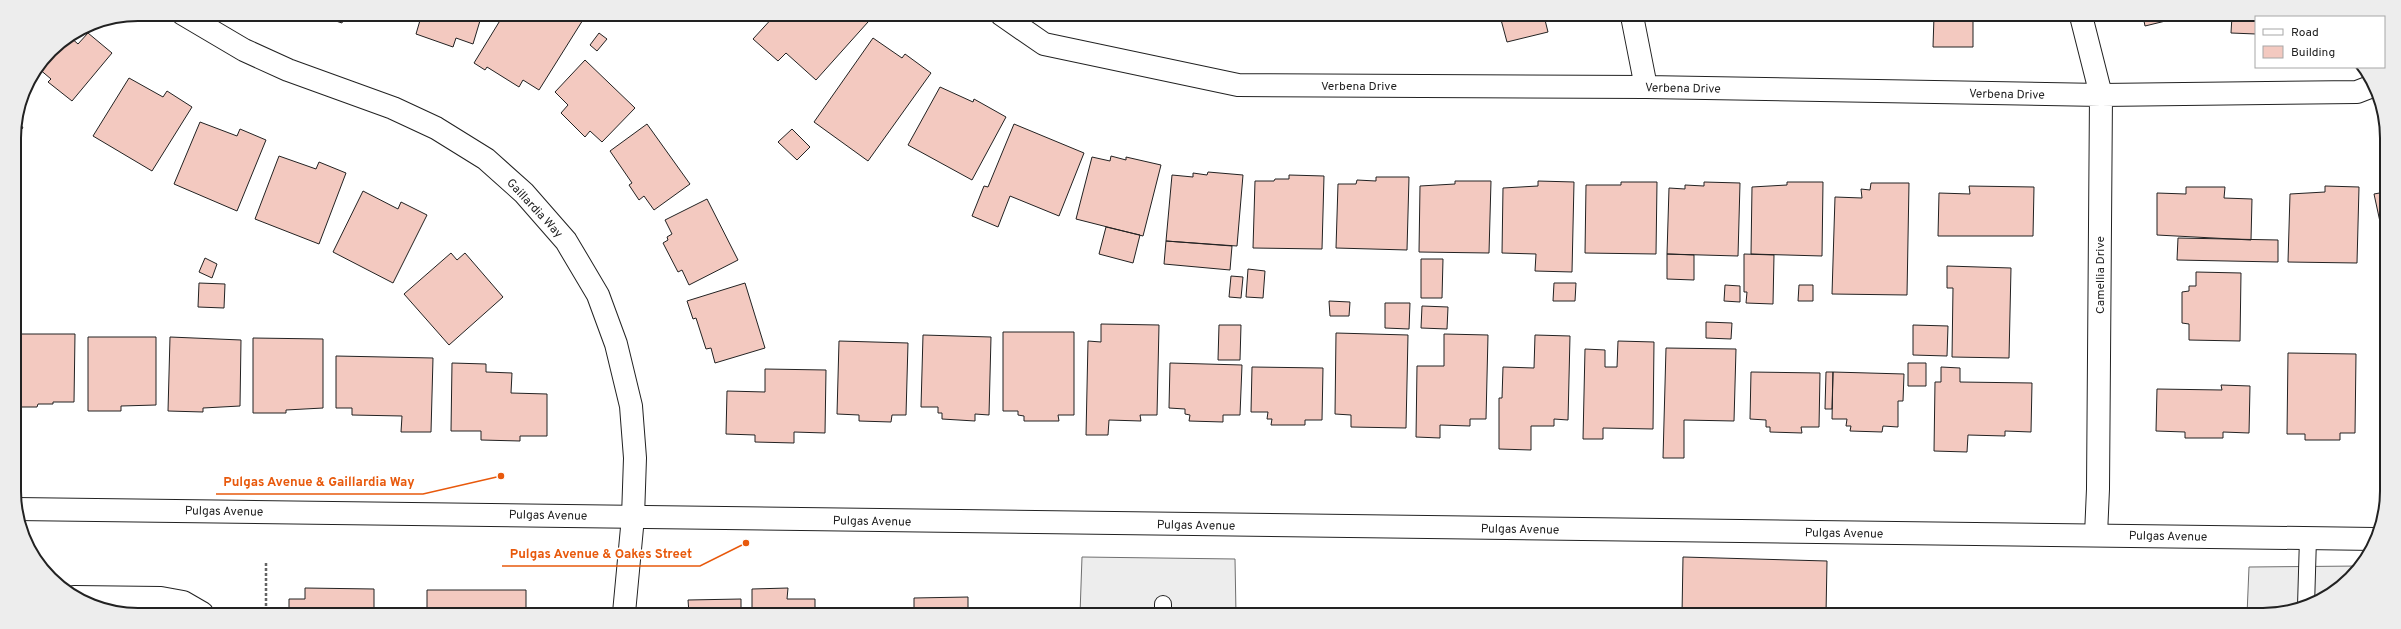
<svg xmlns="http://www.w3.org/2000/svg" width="2401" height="629" font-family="Overpass,sans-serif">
	<rect width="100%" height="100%" fill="#fff"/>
	<path fill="#ededed" stroke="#6f6f6f" d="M1082 557 1235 559 1236 614H1080Z
		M2360 566 2344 584 2310 606 2271 615H2247L2249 567Z"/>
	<path fill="#f3c9c0" stroke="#222" d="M314 14H345L342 23Z
		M413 14H482L473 44 456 38 453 47 416 34 421 17Z
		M504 14 586 15 539 90 523 80 519 87 487 67 485 70 474 63Z
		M775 15H860L868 22 816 80 786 53 778 61 753 39Z
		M1500 16H1544L1548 32 1507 42Z
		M1697 16H1741V19H1697Z
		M1779 16H1820V21L1779 20Z
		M1866 16H1900V19L1865 18Z
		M1934 16H1983V19H1973V47H1933Z
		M2143 16H2186L2145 26Z
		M2232 16H2287L2289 17H2256V34L2231 33Z
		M88 33 112 53 72 101 48 82 51 79 38 68 51 50 70 37 78 44Z
		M599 33 607 39 597 51 590 45Z
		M873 38 902 58 905 54 931 73 868 161 814 122Z
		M585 60 635 108 602 142 590 131 585 137 561 113 568 105 555 92Z
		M129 78 163 97 167 91 192 107 152 171 93 136Z
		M940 87 973 102 974 99 1006 117 972 180 908 145Z
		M17 118 23 128 14 133V130Z
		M200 122 237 136 240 129 266 140 237 211 174 184Z
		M647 124 690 184 654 210 644 196 639 200 629 185 632 183 610 151Z
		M1014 124 1084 153 1059 216 1010 196 998 227 972 216 984 186 988 187Z
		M792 129 810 147 797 160 778 142Z
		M279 156 316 169 319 162 346 173 319 244 255 219Z
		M1111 156 1126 160V157L1161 165 1143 236 1076 219 1092 157 1110 161Z
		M1208 172 1243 175 1237 246 1166 241 1172 175 1193 177V173L1207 175Z
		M1289 175 1324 176 1322 249 1253 248 1255 181H1274L1275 179H1289Z
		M1376 177H1409L1407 250 1336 248 1338 184H1356L1357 180 1376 181Z
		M1455 181H1491L1489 253 1419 252 1420 186 1455 184Z
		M1538 181 1574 182 1572 272 1535 271 1536 254 1502 253 1503 188 1538 186Z
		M1621 182H1657L1656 254 1585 253 1586 185H1621Z
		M1704 182 1740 183 1738 256 1667 254 1669 188 1685 189V185L1704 186Z
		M1787 182H1823L1822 256 1751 254 1752 187 1787 185Z
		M1871 183H1909L1907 295 1832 294 1835 197 1862 198 1861 189 1870 190Z
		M1969 186 2034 187 2033 236H1938L1939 193 1970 194Z
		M2325 186 2359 187 2357 263 2288 262 2290 194 2325 192Z
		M2186 187H2225L2224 198 2252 199 2251 240 2157 235V193L2186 194Z
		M363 191 398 209 401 202 427 215 393 283 333 252Z
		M2385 192V245L2374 194Z
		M707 199 738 260 689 285 682 270 678 272 663 243 668 240 667 237 672 234 665 220Z
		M1106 227 1140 235 1133 263 1099 254Z
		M2178 238 2278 240V262L2177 260Z
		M1166 241 1232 246 1230 270 1164 264Z
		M451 253 457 260 465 253 503 297 449 345 404 294Z
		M1667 254 1694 255V280L1667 279Z
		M1744 254 1774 255 1773 304 1746 303 1747 292H1744Z
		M205 258 217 264 212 278 199 272Z
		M1421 259H1443L1442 298H1421Z
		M1947 266 2011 268 2009 358 1952 357 1953 288H1947Z
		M1248 269 1265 271 1263 298 1246 297Z
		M2196 272 2241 273 2240 341 2189 340V324L2182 323V292L2189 291V286H2196Z
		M1231 276 1243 277 1241 298 1229 297Z
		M199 283 225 284 224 308 198 307Z
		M745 283 765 348 715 363 711 348 706 349 696 318 693 319 687 301Z
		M1554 283H1576L1575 301H1553Z
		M1725 285 1740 286V302L1724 301Z
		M1799 285H1813V301H1798Z
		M1329 301 1350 302 1349 316H1330Z
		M1385 303H1410L1409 329 1385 328Z
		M1422 306 1448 307 1447 329 1421 328Z
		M1706 322 1732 323 1731 339 1706 338Z
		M1101 324 1159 325 1157 415H1140L1141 421 1109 420 1108 435H1086L1088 341 1101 342Z
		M1219 325H1241L1240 360H1218Z
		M1913 325 1948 326 1947 356 1913 355Z
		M1003 332H1074V415H1058L1059 421H1024V416L1018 415V411H1003Z
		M1336 333 1408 335 1406 428 1351 427V415L1335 414Z
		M15 334H75L74 402H53V404H38L37 407H16Z
		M1444 334 1488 335 1486 419H1470V426L1440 425V438L1416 437 1417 366H1444Z
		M923 335 991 337 989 415 975 414V421L942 419V413H938V407H921Z
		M1535 335 1570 336 1568 420 1554 419V426H1531V450L1499 449V398H1502L1503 367 1534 368Z
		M88 337H156V405L121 406V411H88Z
		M170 337 241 340 240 406 203 408V412L168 411Z
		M253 338 323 339V408L286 410V413H253Z
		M839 341 908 343 906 415H892L891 422 859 421V415L837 414Z
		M1618 341 1654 342 1653 429 1603 428V439H1583L1585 349 1605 350V367H1617Z
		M1666 348 1736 349 1734 421 1684 420V458H1663Z
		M2288 353 2356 354 2355 433H2340V440H2305V434H2287Z
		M336 356 433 358 431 432H401L402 416 352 415V408H336Z
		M452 363 486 364V372L512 373 511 393 547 394V436H520V441L481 440V431H451Z
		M1170 363 1242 365 1240 415H1223V422L1189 421 1190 415 1185 414V409L1169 408Z
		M1908 363H1926V386H1908Z
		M1252 367 1323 368 1322 420H1305V425H1271L1272 419H1267L1268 412H1251Z
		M1941 367 1960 368V382L2032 383 2031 432 2005 431V436L1968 435 1967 452 1934 451 1935 382H1941Z
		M765 369 826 370 825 433 794 432V443L755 442V435L726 434 727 391 765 392Z
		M1751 372 1820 373 1819 427H1801L1802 433 1770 432V427H1766V420L1750 419Z
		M1826 372H1833L1832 409H1825Z
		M1833 372 1904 374 1903 401H1898V427L1883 426 1882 432 1850 431 1851 426H1846L1847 419H1832Z
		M2221 385 2250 386 2249 433 2223 432V438H2185V432L2156 431 2157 389 2222 390Z
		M1683 557 1827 561 1826 614H1682Z
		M305 588 374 589V613H289V599H305Z
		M788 588 787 599H815V613H752V589Z
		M427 590H526V613H427Z
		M968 597V613H914V598Z
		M741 599V613H689L688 600Z
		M822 609H873V613H822Z
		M1474 611V614H1452V612Z
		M1557 611 1640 613V614H1557Z"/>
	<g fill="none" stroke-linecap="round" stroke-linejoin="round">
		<g stroke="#222" stroke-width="18">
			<path id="lane" d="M2306 606 2308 538
				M1163 614V604"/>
		</g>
		<g stroke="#222" stroke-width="24">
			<path id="street" d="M183 14 244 50 288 70 393 108 436 128 486 159 524 193 566 241 598 295 616 344 631 406 635 458 633 517 624 613
				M1002 15 1044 44 1238 85 1646 87 2101 95 2357 92 2375 85
				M1632 16 1646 87
				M2081 16 2101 95 2098 489 2096 535
				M74 597 161 598 183 602 202 613"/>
		</g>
		<g stroke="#222" stroke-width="24">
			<path id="secondary" d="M16 509 2375 539"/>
		</g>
		<path stroke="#646464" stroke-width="2.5" stroke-dasharray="3 2" stroke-linecap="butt" d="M266 563V613"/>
		<use href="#lane" stroke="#fff" stroke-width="16"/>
		<use href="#street" stroke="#fff" stroke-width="22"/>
		<use href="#secondary" stroke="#fff" stroke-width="22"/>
	</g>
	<g text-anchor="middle" stroke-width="3" stroke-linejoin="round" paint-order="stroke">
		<g font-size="12" fill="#222" stroke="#fff">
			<text x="1359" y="90">Verbena Drive</text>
			<text transform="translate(1683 88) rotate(1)" y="4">Verbena Drive</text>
			<text transform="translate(2007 94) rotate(1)" y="4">Verbena Drive</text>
			<text transform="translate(535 208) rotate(47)" y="4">Gaillardia Way</text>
			<text transform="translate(2100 275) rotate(-90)" y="4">Camellia Drive</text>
			<text transform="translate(224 511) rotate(1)" y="4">Pulgas Avenue</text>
			<text transform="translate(548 515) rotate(1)" y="4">Pulgas Avenue</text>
			<text transform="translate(872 521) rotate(1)" y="4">Pulgas Avenue</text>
			<text transform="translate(1196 525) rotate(1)" y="4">Pulgas Avenue</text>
			<text transform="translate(1520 529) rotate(1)" y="4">Pulgas Avenue</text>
			<text transform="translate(1844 533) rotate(1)" y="4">Pulgas Avenue</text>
			<text transform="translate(2168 536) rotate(1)" y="4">Pulgas Avenue</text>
		</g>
	</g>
	<path d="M0 0H2401V629H0ZM138 21H2263A117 117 0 0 1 2380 138V491A117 117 0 0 1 2263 608H138A117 117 0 0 1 21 491V138A117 117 0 0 1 138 21Z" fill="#ededed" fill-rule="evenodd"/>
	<path fill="none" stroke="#222" stroke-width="2" d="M138 21H2263A117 117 0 0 1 2380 138V491A117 117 0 0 1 2263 608H138A117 117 0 0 1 21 491V138A117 117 0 0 1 138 21Z"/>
	<path fill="none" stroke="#e8590c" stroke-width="1.5" d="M501 476L423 494H216M746 543L700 566H502"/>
	<g fill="#e8590c" stroke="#fff" stroke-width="1.5">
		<circle cx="501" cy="476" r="4"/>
		<circle cx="746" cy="543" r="4"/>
	</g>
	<g font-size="13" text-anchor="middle" font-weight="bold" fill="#e8590c" stroke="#fff" stroke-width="3" stroke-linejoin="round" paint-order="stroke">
		<text x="319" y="486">Pulgas Avenue &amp; Gaillardia Way</text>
		<text x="601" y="558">Pulgas Avenue &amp; Oakes Street</text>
	</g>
	<rect x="2255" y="16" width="130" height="52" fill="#ffffff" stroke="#a7a7a7"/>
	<rect x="2263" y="29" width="20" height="6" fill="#ffffff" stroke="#a7a7a7"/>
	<text x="2291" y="36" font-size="12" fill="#222222">Road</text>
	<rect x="2263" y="46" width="20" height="12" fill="#f3c9c0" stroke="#a7a7a7"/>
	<text x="2291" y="56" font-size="12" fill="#222222">Building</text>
</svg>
